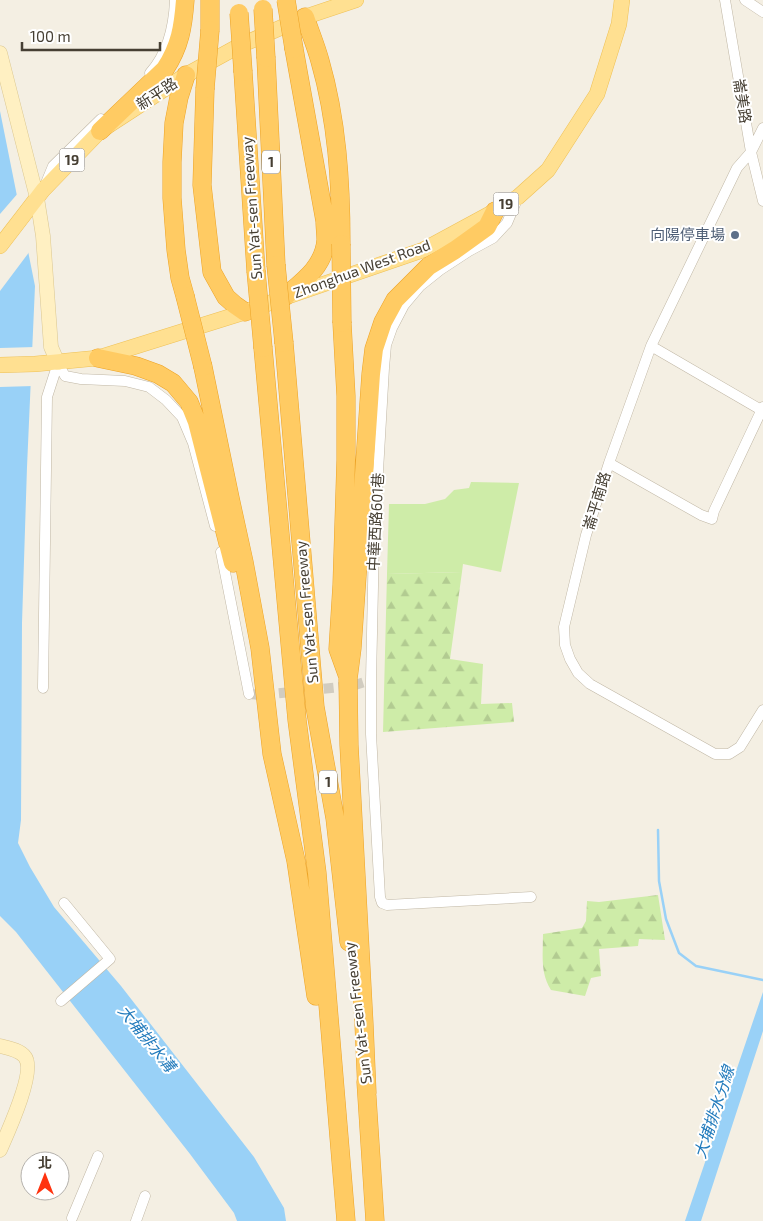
<svg xmlns="http://www.w3.org/2000/svg" width="763" height="1221" font-family="'Exo 2','Noto Sans TC',sans-serif">
	<defs>
		<pattern id="forest-firs" width="22" height="20" patternUnits="userSpaceOnUse" patternTransform="scale(1.25)"><rect width="22" height="20" fill="#ceeca8"/><path d="M5 1l3.5 6h-7zM16 11l3.5 6h-7z" fill="#b2cb91"/></pattern>
	</defs>
	<rect width="100%" height="100%" fill="#f4efe3"/>
	<path fill="#ceeca8" d="M471 482 519 483 501 572 463 564 462 572 387 574 389 504H425L445 499 454 490 469 488Z"/>
	<path fill="url(#forest-firs)" d="M462 572 450 659 483 664 481 704 512 703 514 722 383 732 387 574Z
		M658 895 665 940 639 939 638 946 599 949 601 976 591 978 585 996 551 990C540 973 543 954 543 934L582 928 586 921 587 901 599 902Z"/>
	<path fill="#99d1f7" d="M0 111 35 286 27 467 22 623 21 820 18 843 30 867 54 907 121 986 254 1157 284 1208 286 1221H237L234 1213 190 1154 16 932 0 916Z
		M763 992V1031L701 1221H685Z"/>
	<path fill="#f4efe3" d="M19 192 30 251 0 291V214Z
		M35 347 33 386 0 387V348Z"/>
	<g fill="none" stroke-linecap="round" stroke-linejoin="round">
		<path stroke="#99d1f7" stroke-width="2.5" d="M658 830 659 881 666 919 679 953 696 966 763 980"/>
		<path stroke="#d1ccc0" stroke-width="10" stroke-dasharray="10 5" stroke-linecap="butt" d="M249 694 261 695 352 686 371 680"/>
		<g stroke="#c0b7a5" stroke-width="11">
			<path id="street" d="M725 0 751 152 763 201
				M745 0 763 12
				M150 73C168 53 174 26 175 0
				M763 128 751 152 737 168 651 346 609 463 586 535 564 627 565 645 570 659 578 673 590 684 715 754H729L740 747 763 710
				M46 183 53 166 101 119
				M518 197 507 223 493 238 469 251 440 270 420 286 404 305 392 328 386 345 384 368 374 540 371 680V734L380 897 382 903 387 905 531 897
				M651 346 763 411
				M58 363 65 376 81 379 125 381 149 387 166 400 182 417 193 443 215 526
				M609 463 701 515 712 519 714 511 763 407
				M221 552 249 694
				M43 688 47 397 58 363
				M61 1001 110 959 64 903
				M72 1218 98 1156
				M136 1221 145 1196"/>
		</g>
		<g stroke="#dbc790" stroke-width="15">
			<path id="secondary" d="M0 53 37 198 43 236 51 347 58 363
				M0 1046C8 1048 20 1050 25 1057 36 1071 7 1134 0 1150"/>
		</g>
		<g stroke="#efc156" stroke-width="16">
			<path id="primary" d="M0 246 43 190 100 131 186 75 237 47 305 17 356 0
				M0 365 35 364 98 358 245 312 283 298 423 250 495 211 518 197 548 170 597 94 619 24 622 0"/>
		</g>
		<g stroke="#eda325" stroke-width="19">
			<path id="highway" d="M305 17C310 32 316 46 320 61 337 120 341 182 341 244
				M210 30V0
				M266 58 276 265
				M243 72 256 271
				M205 89 202 185 212 272 226 297 235 305 245 312
				M100 131 165 69C180 46 183 27 185 0
				M185 296 180 278 176 250 172 198V162L174 123 179 97 186 75
				M283 298C302 282 324 267 326 240 326 234 325 227 325 221L294 49
				M342 323 346 396V460L342 585 338 649 347 674
				M284 343 315 707 335 818 349 942
				M263 348 297 720 317 873 346 1221
				M98 358 136 366 158 374 173 383 189 402 197 422 233 563
				M203 367 230 498 244 562 260 648 272 754 296 861 316 996
				M366 1082 375 1221
				M367 1093 364 1024 349 745 348 679 352 648 371 374 374 349 383 322 395 300 429 266 455 250 487 227 495 211"/>
		</g>
		<use href="#street" stroke="#fff" stroke-width="10"/>
		<use href="#secondary" stroke="#fff0c2" stroke-width="14"/>
		<use href="#primary" stroke="#ffe091" stroke-width="15"/>
		<use href="#highway" stroke="#ffcb63" stroke-width="18"/>
		<g stroke="#eda325" stroke-width="19" stroke-linecap="butt">
			<path id="highway-bridge" d="M286 0 294 49
				M263 9 266 58
				M239 13 243 72
				M205 89 210 30
				M341 244 342 323
				M276 265 284 343
				M256 271 263 348
				M185 296 203 367"/>
		</g>
		<use href="#highway-bridge" stroke="#ffcb63" stroke-width="18"/>
	</g>
	<circle fill="#5c6f8a" stroke="#fff" stroke-width="2" cx="735" cy="235" r="5"/>
	<g text-anchor="middle" stroke-width="4" stroke-linejoin="round" paint-order="stroke">
		<g fill="#fff" stroke="#7e7970" stroke-width="1">
			<rect x="59.5" y="148.5" width="25" height="23" rx="4"/>
			<rect x="262" y="150.5" width="18" height="23" rx="4"/>
			<rect x="493.5" y="192.5" width="25" height="23" rx="4"/>
			<rect x="319" y="770.5" width="18" height="23" rx="4"/>
		</g>
		<g font-size="14" font-weight="bold" fill="#463f33">
			<text x="72" y="165">19</text>
			<text x="271" y="167">1</text>
			<text x="506" y="209">19</text>
			<text x="328" y="787">1</text>
		</g>
		<g font-size="15" fill="#463f33" stroke="#fff">
			<text transform="translate(157 94) rotate(-33)" y="5">新平路</text>
			<text transform="translate(742 101) rotate(81)" y="5">崙美路</text>
			<text transform="translate(252 208) rotate(-94)" y="5">Sun Yat-sen Freeway</text>
			<text transform="translate(362 269) rotate(-20)" y="5">Zhonghua West Road</text>
			<text transform="translate(597 501) rotate(-73)" y="5">崙平南路</text>
			<text transform="translate(376 522) rotate(-87)" y="5">中華西路601巷</text>
			<text transform="translate(307 612) rotate(-95)" y="5">Sun Yat-sen Freeway</text>
			<text transform="translate(358 1013) rotate(-97)" y="5">Sun Yat-sen Freeway</text>
		</g>
		<g font-size="15" fill="#4e5e75" stroke="#fff" text-anchor="end">
			<text x="725" y="240">向陽停車場</text>
		</g>
		<g font-size="16" font-style="italic" fill="#227bbc" stroke="#fff">
			<text transform="translate(147 1038) rotate(51)" y="6">大埔排水溝</text>
			<text transform="translate(714 1112) rotate(-72)" y="6">大埔排水分線</text>
		</g>
	</g>
	<g transform="translate(45 1176)"><circle r="24" fill="#ffffff" stroke="#b5b2ad"/>
	<path d="M0-4L9 19L0 12L-9 19Z" fill="#ff330f"/>
	<text y="-8" font-size="14" font-weight="bold" text-anchor="middle" fill="#463f33">北</text>
	</g>
	<path d="M22 42v8h138v-8" fill="none" stroke="#463f33" stroke-width="2.5"/>
	<text x="30" y="42" font-size="15" fill="#463f33" stroke="#ffffff" stroke-width="4" paint-order="stroke">100 m</text>
</svg>
